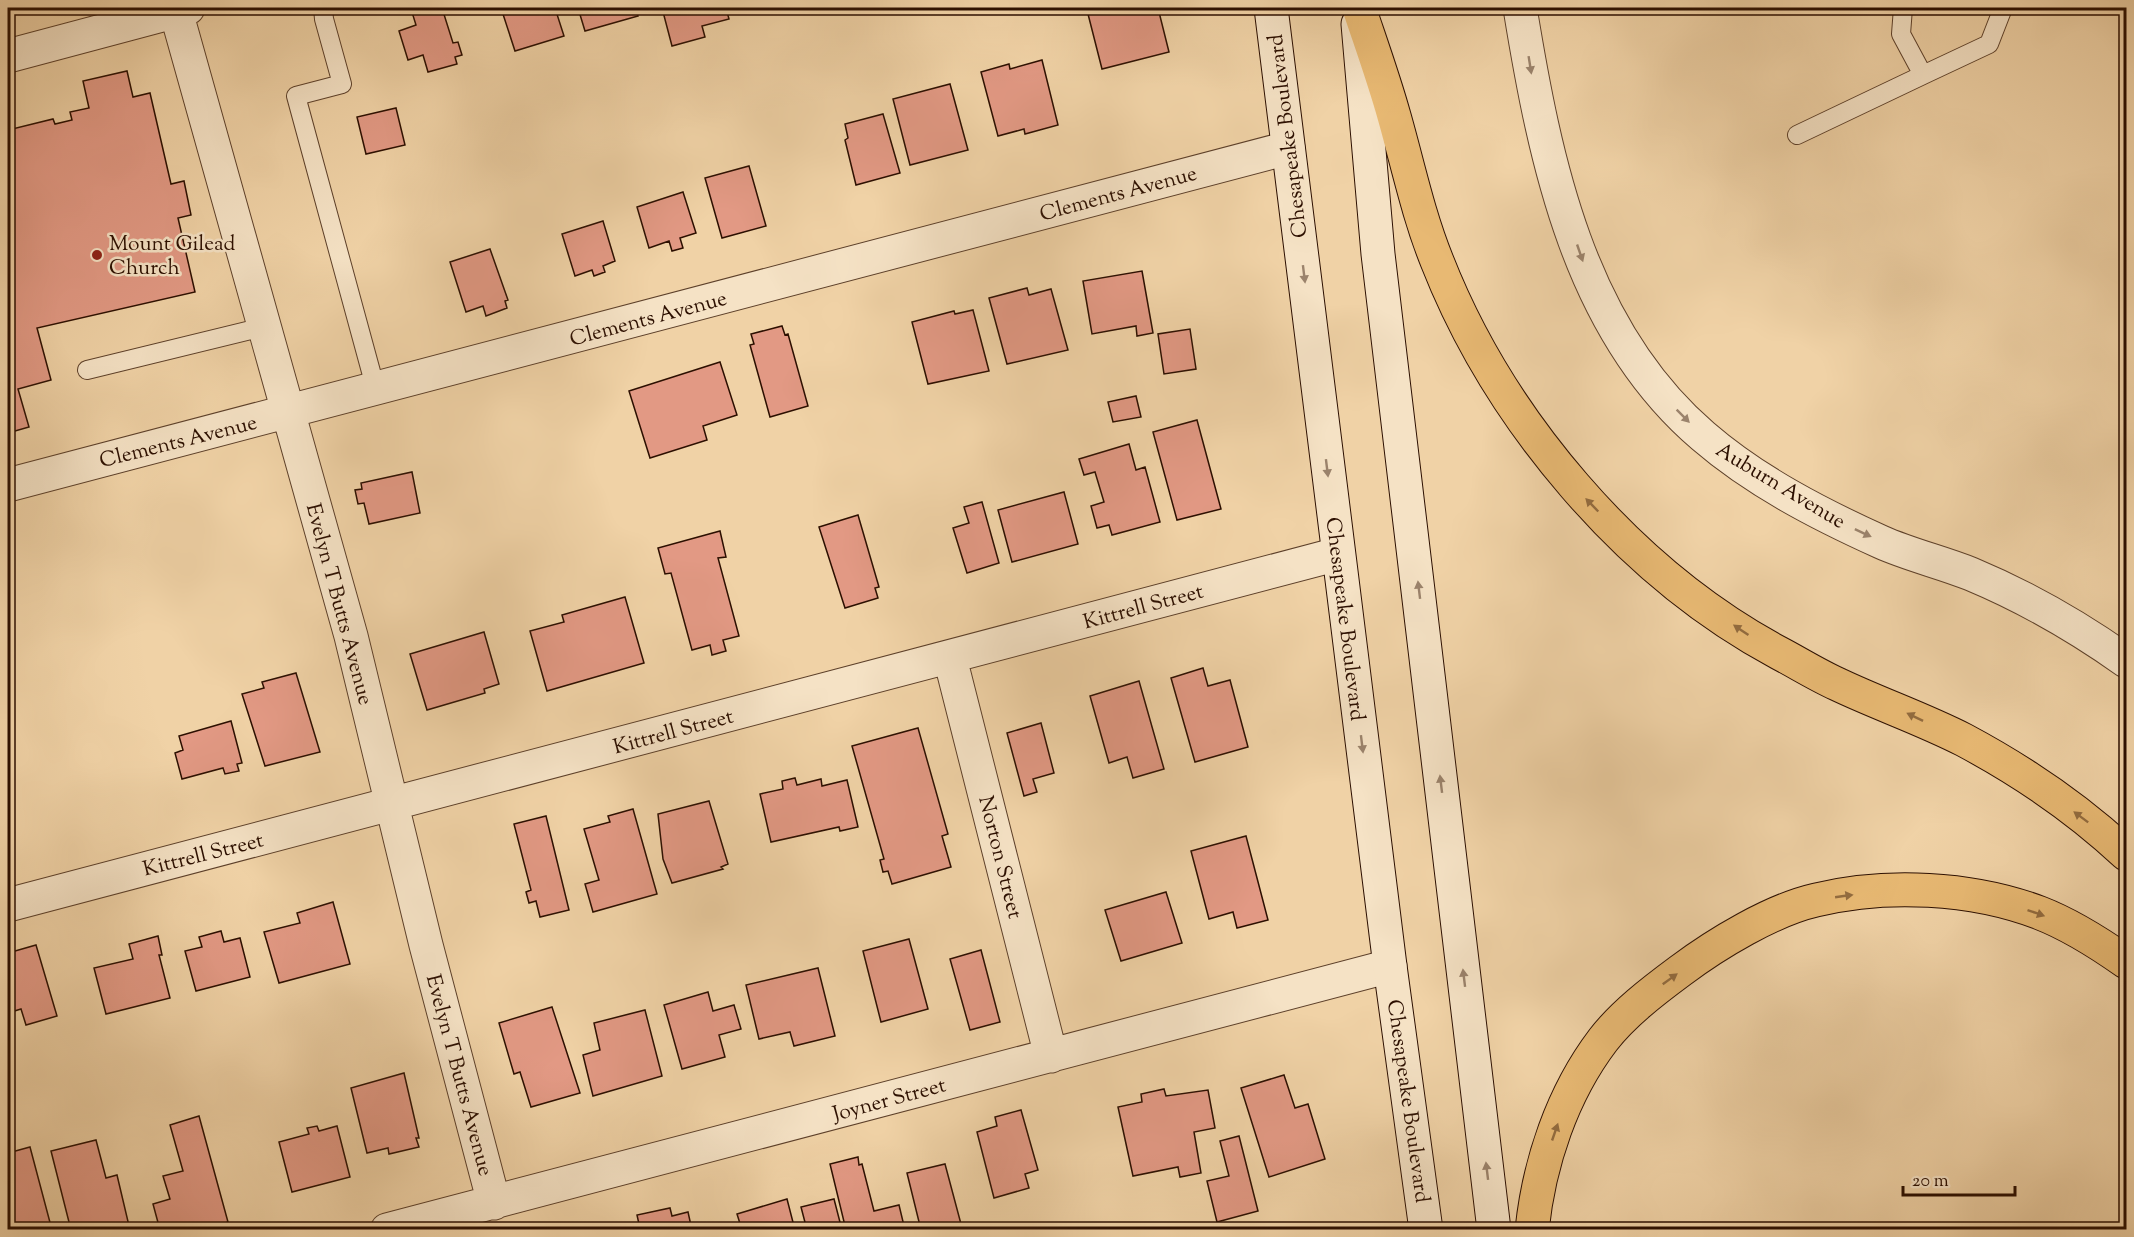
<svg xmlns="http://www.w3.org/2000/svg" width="2134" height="1237" font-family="'Sorts Mill Goudy',serif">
	<rect width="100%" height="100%" fill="#f0d2a6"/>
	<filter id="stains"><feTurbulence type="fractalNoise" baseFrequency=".00333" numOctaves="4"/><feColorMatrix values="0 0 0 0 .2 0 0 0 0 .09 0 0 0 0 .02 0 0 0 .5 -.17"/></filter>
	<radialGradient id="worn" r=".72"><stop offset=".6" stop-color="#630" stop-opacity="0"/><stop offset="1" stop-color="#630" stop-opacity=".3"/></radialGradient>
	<path fill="#e29984" stroke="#2c0f00" stroke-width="1.5" d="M413 8H442L453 43 458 42 462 55 455 57 457 64 428 72 423 55 408 60 399 31 416 25 411 9Z
		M501 8H555L564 36 515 51Z
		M578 8H635L638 16 585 31Z
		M662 8H726L729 19 702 26 705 37 672 46Z
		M1112 8H1158L1169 52 1102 69 1088 14Z
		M1042 60 1058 125 1025 134 1024 129 998 136 981 72 1009 64 1010 69Z
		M127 71 133 97 150 93 171 184 184 181 191 215 178 218 195 292 37 328 51 380 18 389 29 427 8 433V130L53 119 55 124 72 120 70 112 89 108 83 81Z
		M950 84 968 150 910 165 893 99Z
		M396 108 405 145 366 154 357 117Z
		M883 114 900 173 856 185 845 140 848 138 845 124Z
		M749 166 766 226 722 238 705 178Z
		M683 192 696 233 680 238 683 248 672 251 669 241 649 248 637 207Z
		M603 221 615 261 603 266 605 272 594 276 592 270 575 276 562 234Z
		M490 249 508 300 505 301 507 308 486 316 483 306 466 312 450 262Z
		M1142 271 1153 333 1137 336 1136 326 1092 334 1083 281Z
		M1027 288 1029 295 1051 289 1068 350 1007 364 989 298Z
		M973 310 989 371 928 384 912 322 954 311 955 314Z
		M782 326 785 335 788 334 808 406 770 417 750 345 754 344 751 334Z
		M1190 329 1196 369 1164 374 1158 334Z
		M720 362 737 415 703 426 707 440 650 458 629 391Z
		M1136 396 1141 417 1113 422 1108 402Z
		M1197 420 1221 509 1177 520 1153 432Z
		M1129 444 1136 470 1145 467 1160 522 1112 535 1109 525 1097 528 1091 506 1104 502 1095 472 1084 475 1079 459Z
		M412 472 420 513 369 524 364 503 358 504 355 490 362 489 361 483Z
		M1064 492 1078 544 1012 562 998 510Z
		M982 502 999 563 967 573 953 528 969 523 964 507Z
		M858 515 879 587 875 588 878 598 845 608 819 527Z
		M720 531 726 557 718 558 739 636 723 640 726 651 712 655 710 645 692 650 671 573 665 574 658 548Z
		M625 597 644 663 547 691 530 631 564 622 562 615Z
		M484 632 499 684 484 689 485 693 427 710 410 654Z
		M1203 668 1208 686 1230 680 1248 747 1195 762 1171 678Z
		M296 673 320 752 265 766 242 694 264 688 262 682Z
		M1139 681 1164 769 1133 778 1127 757 1109 763 1090 696Z
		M231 721 242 763 237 764 239 771 225 774 223 768 182 779 175 753 183 750 179 736Z
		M1041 723 1054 773 1033 779 1037 792 1024 796 1007 733Z
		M918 728 948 834 942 836 951 867 892 884 888 871 883 872 880 860 884 859 852 746Z
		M795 778 797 785 821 779 822 786 847 780 858 827 840 831 839 827 771 842 760 794 783 789 782 781Z
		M709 801 728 864 721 867 723 869 672 883 663 859 658 814Z
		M633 809 657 894 593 912 585 884 599 880 584 829 610 822 608 816Z
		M546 816 569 910 540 917 536 901 529 903 526 892 531 890 514 824Z
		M1246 836 1268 920 1237 928 1233 912 1209 919 1191 851Z
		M1166 892 1182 943 1121 961 1105 910Z
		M333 902 350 964 279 983 264 932 300 923 297 913Z
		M221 931 224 942 240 938 250 977 196 991 185 951 202 947 199 937Z
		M158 936 162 955H159L170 998 106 1014 94 968 133 959 129 944Z
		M909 939 928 1009 881 1022 863 951Z
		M36 945 57 1016 26 1025 21 1009 8 1013V979L14 977 8 953Z
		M981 950 1000 1022 970 1030 950 959Z
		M818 968 835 1036 794 1046 790 1032 759 1039 746 985Z
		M708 992 713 1011 734 1005 741 1029 719 1035 725 1057 682 1069 664 1005Z
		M552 1007 580 1093 531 1107 520 1072 514 1074 499 1023Z
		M645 1010 662 1076 593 1096 583 1055 600 1050 594 1023Z
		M404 1073 419 1138H416L419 1147 389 1154 388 1148 367 1153 351 1088Z
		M1284 1075 1295 1108 1308 1104 1325 1159 1269 1177 1241 1088Z
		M1164 1089 1166 1096 1208 1090 1215 1128 1194 1132 1201 1173 1180 1177 1178 1167 1133 1176 1118 1107 1142 1102 1141 1094Z
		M1021 1110 1038 1170 1025 1174 1029 1188 994 1198 977 1132 997 1126 995 1117Z
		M199 1116 228 1222 204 1230H160L153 1204 170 1199 163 1176 183 1171 170 1125Z
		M317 1126 319 1131 337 1126 350 1177 292 1192 279 1142 309 1134 307 1128Z
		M1239 1136 1258 1211 1217 1222 1207 1181 1229 1176 1220 1141Z
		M96 1140 106 1178 117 1175 130 1230H71L51 1151Z
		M30 1147 52 1230H8V1184L14 1182 8 1153Z
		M858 1157 859 1165 862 1164 874 1211 899 1205 905 1230H846L830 1164Z
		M945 1164 961 1224 939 1230H921L907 1173Z
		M787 1199 795 1230H742L737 1214Z
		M834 1199 842 1230H807L801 1207Z
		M670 1208 672 1216 688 1212 692 1230H623L639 1224 637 1215Z"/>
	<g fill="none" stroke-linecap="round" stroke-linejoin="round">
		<g stroke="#5d402a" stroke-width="20">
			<path id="lane" d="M323 8 324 19 342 84 296 96 376 390
				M1903 8 1901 34 1923 75 1989 44 2003 8
				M1797 135 1923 75
				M87 370 263 327"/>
		</g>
		<g stroke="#5d402a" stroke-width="35">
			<path id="street" d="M175 8 351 636 426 945 494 1203
				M1520 8C1545 161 1579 330 1703 436 1755 481 1819 514 1881 542 1910 555 1941 562 1971 574 2026 597 2078 627 2126 661
				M8 56 188 8
				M8 485 1288 148
				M950 658 1051 1056
				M8 905 1338 554
				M387 1230 1390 966"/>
		</g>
		<g stroke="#2c0f00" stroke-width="35">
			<path id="secondary" d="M1271 8 1390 966 1426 1230
				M1358 24 1378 254 1494 1230"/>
		</g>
		<g stroke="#2c0f00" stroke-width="35">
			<path id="highway" d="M1359 8C1371 44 1384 80 1394 116 1408 165 1418 214 1437 261 1499 419 1628 572 1779 653 1798 663 1817 675 1837 684 1879 704 1923 719 1964 740 2022 771 2079 810 2126 854
				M1532 1230C1539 1163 1562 1094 1603 1040 1623 1014 1653 991 1680 971 1716 944 1772 910 1816 900 1886 883 1972 887 2040 913 2071 925 2099 943 2126 962"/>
		</g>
		<use href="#lane" stroke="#f5e2c5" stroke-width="18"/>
		<use href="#street" stroke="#f5e2c5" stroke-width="33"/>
		<use href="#secondary" stroke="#f5e2c5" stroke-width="33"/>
		<use href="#highway" stroke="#e8b973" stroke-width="33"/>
	</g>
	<defs><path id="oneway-solid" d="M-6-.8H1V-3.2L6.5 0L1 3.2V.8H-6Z" transform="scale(1.5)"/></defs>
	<g fill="#9b836c">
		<use href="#oneway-solid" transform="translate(1530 65) rotate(81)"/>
		<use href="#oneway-solid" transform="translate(1580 253) rotate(71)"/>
		<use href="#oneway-solid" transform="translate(1304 274) rotate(83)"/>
		<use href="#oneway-solid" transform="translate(1683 416) rotate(45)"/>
		<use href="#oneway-solid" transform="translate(1327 468) rotate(83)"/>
		<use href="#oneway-solid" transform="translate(1863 533) rotate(25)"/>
		<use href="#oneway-solid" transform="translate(1419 590) rotate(-97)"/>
		<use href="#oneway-solid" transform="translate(1362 744) rotate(83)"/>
		<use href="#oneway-solid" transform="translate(1441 784) rotate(-97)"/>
		<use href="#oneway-solid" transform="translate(1464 978) rotate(-97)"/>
		<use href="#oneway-solid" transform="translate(1487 1171) rotate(-97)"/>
	</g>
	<g fill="#936c3f">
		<use href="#oneway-solid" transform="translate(1592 505) rotate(-134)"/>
		<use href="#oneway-solid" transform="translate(1741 630) rotate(-146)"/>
		<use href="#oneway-solid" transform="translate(1915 717) rotate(-154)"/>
		<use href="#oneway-solid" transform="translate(2081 817) rotate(-143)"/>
		<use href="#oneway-solid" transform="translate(1844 896) rotate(-8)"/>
		<use href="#oneway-solid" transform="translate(2036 913) rotate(19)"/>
		<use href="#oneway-solid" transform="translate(1670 979) rotate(-36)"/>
		<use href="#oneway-solid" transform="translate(1555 1132) rotate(-71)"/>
	</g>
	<circle fill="#8f2418" stroke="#f5e2c5" stroke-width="2" cx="97" cy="255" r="6"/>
	<g text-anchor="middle" stroke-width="5" stroke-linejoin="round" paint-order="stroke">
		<g font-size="21" fill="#2c0f00" stroke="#f5e2c5">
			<text transform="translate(1287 136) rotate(-97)" y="7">Chesapeake Boulevard</text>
			<text transform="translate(1118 193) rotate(-15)" y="7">Clements Avenue</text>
			<text transform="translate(648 318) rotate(-15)" y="7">Clements Avenue</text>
			<text transform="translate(178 441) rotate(-14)" y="7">Clements Avenue</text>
			<text transform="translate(1781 485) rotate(31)" y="7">Auburn Avenue</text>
			<text transform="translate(340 604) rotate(75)" y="7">Evelyn T Butts Avenue</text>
			<text transform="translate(1143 606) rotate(-15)" y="7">Kittrell Street</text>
			<text transform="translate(1346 619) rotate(83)" y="7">Chesapeake Boulevard</text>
			<text transform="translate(673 731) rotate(-15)" y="7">Kittrell Street</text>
			<text transform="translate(203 854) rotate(-14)" y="7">Kittrell Street</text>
			<text transform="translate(1001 857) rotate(76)" y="7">Norton Street</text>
			<text transform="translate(460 1075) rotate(75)" y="7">Evelyn T Butts Avenue</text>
			<text transform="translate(889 1099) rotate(-15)" y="7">Joyner Street</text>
			<text transform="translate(1409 1101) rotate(82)" y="7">Chesapeake Boulevard</text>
		</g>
		<g font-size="21" fill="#2c0f00" stroke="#f5e2c5" text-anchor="start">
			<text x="109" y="250">Mount Gilead<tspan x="109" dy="24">Church</tspan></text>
		</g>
	</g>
	<rect width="2134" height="1237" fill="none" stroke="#f0d2a6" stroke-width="30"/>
	<rect x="9" y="9" width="2116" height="1219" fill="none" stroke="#2c0f00" stroke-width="3"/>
	<rect x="15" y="15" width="2104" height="1207" fill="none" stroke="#2c0f00" stroke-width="1.5"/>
	<path d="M1903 1186v9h112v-9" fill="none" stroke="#2c0f00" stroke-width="3"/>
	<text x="1912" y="1186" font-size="18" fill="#2c0f00" stroke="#f5e2c5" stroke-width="4.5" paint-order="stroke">20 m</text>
	<rect width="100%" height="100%" filter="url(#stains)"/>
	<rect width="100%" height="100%" fill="url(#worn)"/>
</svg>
